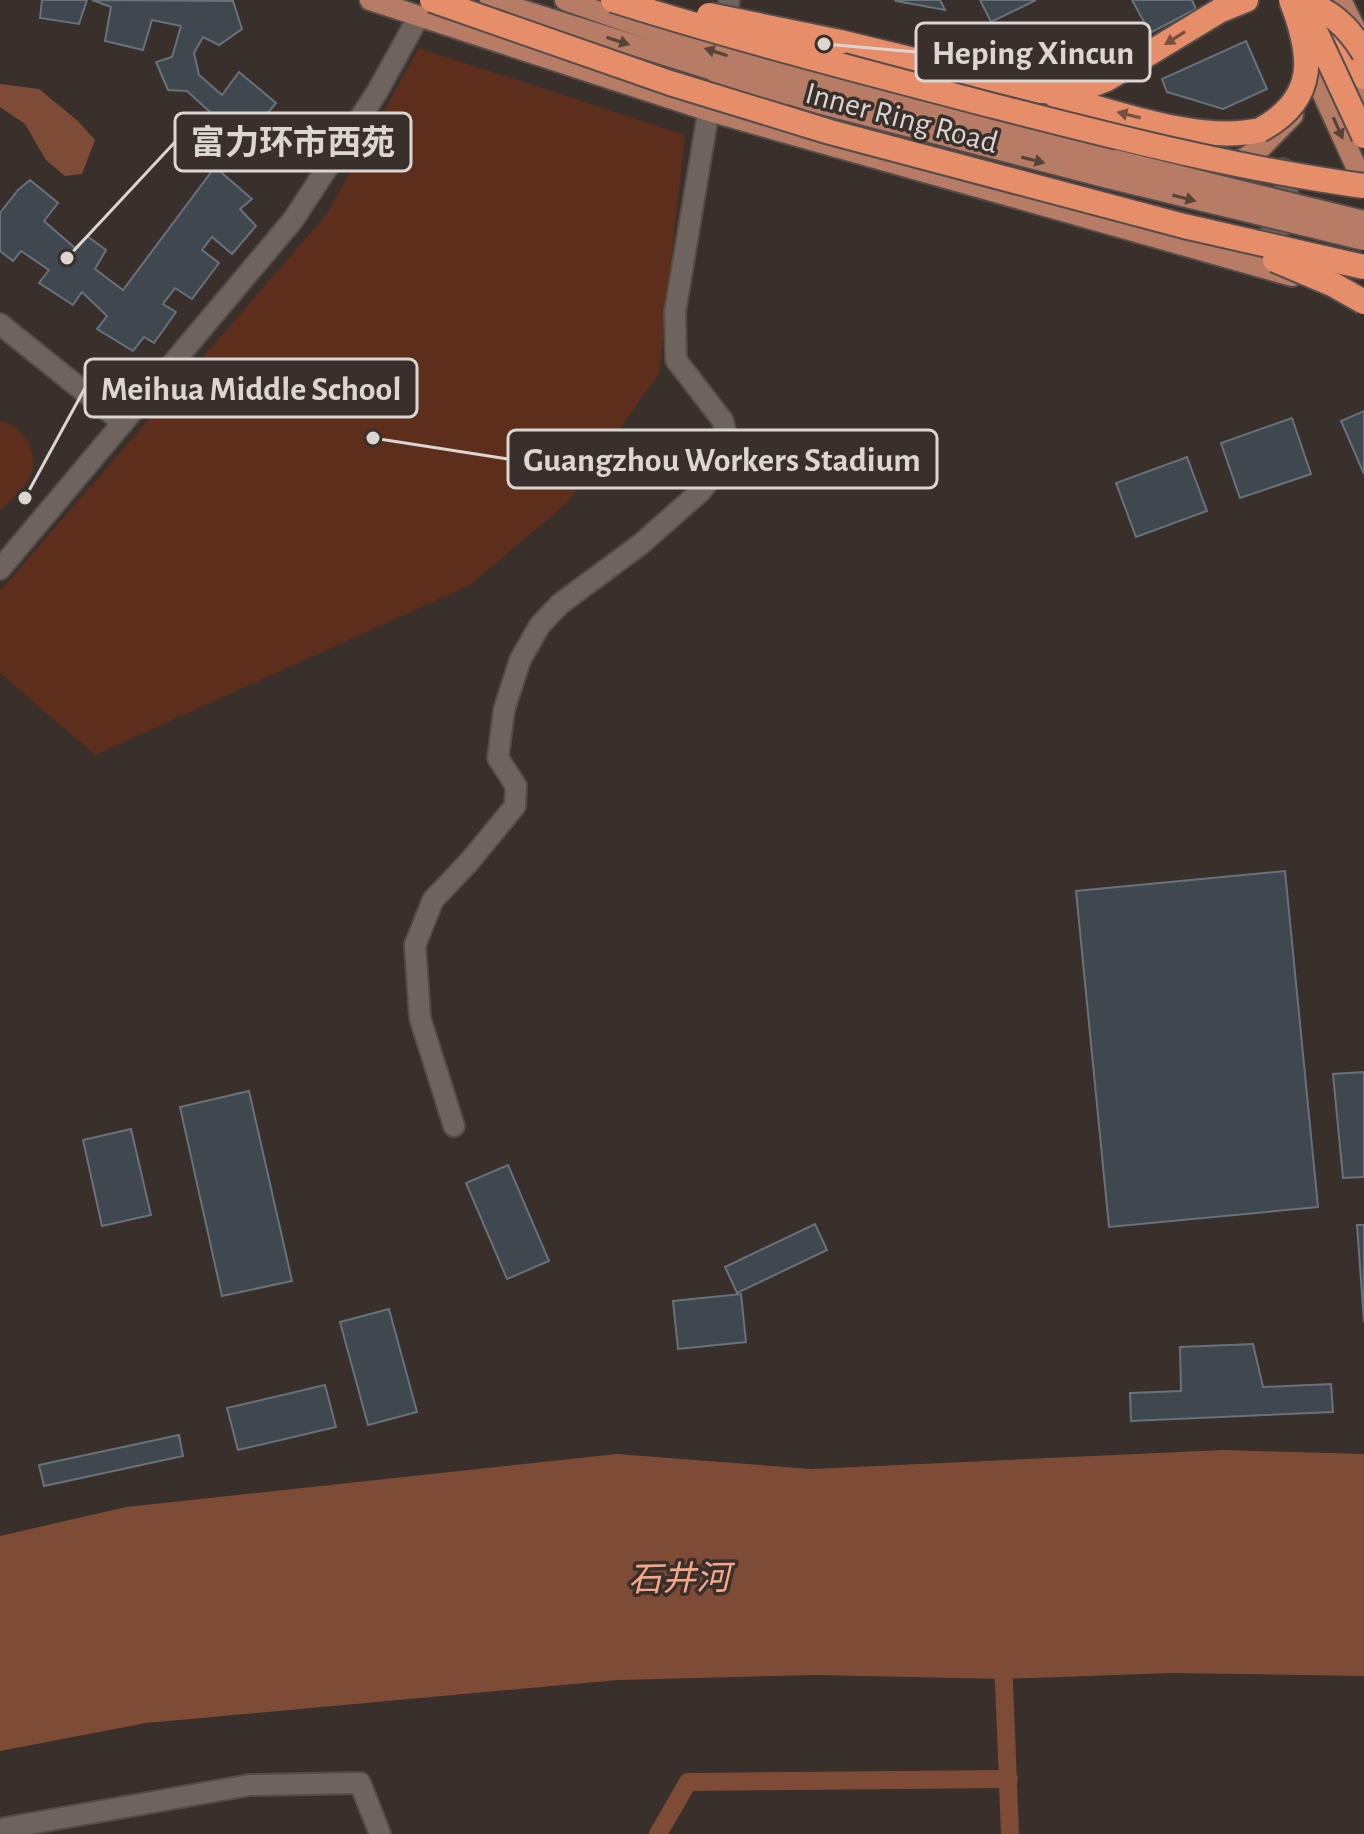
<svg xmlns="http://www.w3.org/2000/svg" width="1364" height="1834" font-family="'Alegreya Sans','Noto Sans SC',sans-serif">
	<rect width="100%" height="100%" fill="#392f2b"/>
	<g fill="#5d2e1b">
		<path d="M419,48l266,87 -26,239 -92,129 -97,82 -375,170 -95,-82v-82l326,-376z"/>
		<path d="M0,421c23,4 41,33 30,56 -6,12 -21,24 -30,34z"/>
	</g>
	<g fill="#7e4b37">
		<path d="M0,84l39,5 39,32 17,19 -13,34 -17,2 -19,-16 -21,-36 -25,-17z"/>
		<path d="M1223,1450l141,4v222l-192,-3 -167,6 -189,-4 -198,5 -472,43 -146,28v-215l126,-29 491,-53 195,15z"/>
	</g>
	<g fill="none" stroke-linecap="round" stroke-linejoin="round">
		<g stroke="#7e4b37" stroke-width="18">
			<path d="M1003,1657l7,177"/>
			<path d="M658,1834l30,-52 321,-3"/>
		</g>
	</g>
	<g fill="#3f474f" stroke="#69717a" stroke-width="2">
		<path d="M42,0h45l-8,24 -39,-6z"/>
		<path d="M92,0l141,1 9,28 -23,16 -16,-8 -9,16 5,22 23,20 17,-23 37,31 -39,48 -35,-25 8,-14 -23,-21 -19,-1 -12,-28 16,-5 9,-31 -29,-6 -9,30 -38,-9 6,-34z"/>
		<path d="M895,0h45l5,10 -49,-9z"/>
		<path d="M980,0h56l-45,22z"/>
		<path d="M1132,0h60l4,9 -46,24z"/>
		<path d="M1246,41l21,48 -44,20 -56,-17 -5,-13z"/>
		<path d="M215,167l37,32 -12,10 16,17 -24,28 -20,-17 -10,13 17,13 -27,36 -17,-11 -12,16 13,8 -22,31 -10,-6 -11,14 -36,-22 10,-13 -25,-24 -9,13 -34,-22 10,-13 -28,-19 -8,10 -13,-10v-38l18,-23 12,-10 28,23 -14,18 31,27 12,-12 19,14 -11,19 28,21z"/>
		<path d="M1364,411v63l-23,-53z"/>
		<path d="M1292,418l19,56 -71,24 -19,-55z"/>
		<path d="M1187,457l20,54 -71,26 -20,-54z"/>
		<path d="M1285,871l33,336 -209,20 -33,-336z"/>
		<path d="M1364,1072v105l-21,1 -10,-104z"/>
		<path d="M249,1091l43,190 -70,15 -42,-189z"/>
		<path d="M131,1129l20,86 -49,11 -19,-86z"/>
		<path d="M508,1165l41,96 -42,18 -41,-96z"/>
		<path d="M815,1224l12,26 -90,43 -12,-26z"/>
		<path d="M1357,1225h7v97z"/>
		<path d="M741,1294l5,48 -68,7 -5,-48z"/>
		<path d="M389,1309l28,103 -49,13 -28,-103z"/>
		<path d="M1253,1344l10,43 68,-3 2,28 -202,9 -1,-28 51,-2 -1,-44z"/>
		<path d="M325,1385l11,42 -98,23 -11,-42z"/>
		<path d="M179,1435l4,21 -139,30 -5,-21z"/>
	</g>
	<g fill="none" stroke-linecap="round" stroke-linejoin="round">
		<defs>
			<g id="minor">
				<path d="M726,25l3,-25"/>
				<path d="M1267,237c29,-14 21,-42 16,-68"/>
				<path d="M0,324l123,99"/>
				<path d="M0,569l293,-349 84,-128 42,-76"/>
				<path d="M454,1126l-34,-108 -5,-73 18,-45 36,-38 46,-56 1,-20 -18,-28 6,-48 16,-50 20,-35 20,-21 81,-60 60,-53 29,-37 -7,-33 -47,-61 -1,-48 36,-216"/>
				<path d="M0,1829l250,-44 110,-2 20,51"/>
			</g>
			<g id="major">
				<path d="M370,0l339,111 583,165"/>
				<path d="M490,0l328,103 290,75"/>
				<path d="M565,0l112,39 165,51 273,70"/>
				<path d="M1341,0l19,38"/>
				<path d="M1306,57l58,127"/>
				<path d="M1342,68l22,36"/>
				<path d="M715,72l63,35"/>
				<path d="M1241,160l21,-13 31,-32"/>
			</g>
			<g id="highway">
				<path d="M1341,33l23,44"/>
				<path d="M840,42l201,49c24,2 44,-2 66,-12l112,-68 27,-11"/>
				<path d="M1056,96c58,16 145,48 204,34"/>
			</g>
		</defs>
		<use href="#minor" stroke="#554c49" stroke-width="24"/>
		<use href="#major" stroke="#554c49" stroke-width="24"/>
		<use href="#highway" stroke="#554c49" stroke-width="28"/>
		<use href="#minor" stroke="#6f635e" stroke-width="20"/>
		<use href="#major" stroke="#b67c65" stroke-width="20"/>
		<use href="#highway" stroke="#e68d6a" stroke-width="24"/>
		<defs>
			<g id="major-bridge">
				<path d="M1115,160l249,61"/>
				<path d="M1108,178l256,62"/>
			</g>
			<g id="highway-bridge">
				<path d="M432,0l238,83 160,49 354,94 180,41"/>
				<path d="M613,0c127,40 256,73 385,107 121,31 242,62 366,79"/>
				<path d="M1297,0c31,8 51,26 67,53"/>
				<path d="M709,15l131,27"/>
				<path d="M1310,20l54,116"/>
				<path d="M1260,130c59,-32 52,-76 31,-130"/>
				<path d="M1275,260l59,25 30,17"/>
			</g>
		</defs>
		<use href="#major-bridge" stroke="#554c49" stroke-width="24" stroke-linecap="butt"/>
		<use href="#highway-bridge" stroke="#554c49" stroke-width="28" stroke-linecap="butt"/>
		<use href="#major-bridge" stroke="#b67c65" stroke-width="20"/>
		<use href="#highway-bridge" stroke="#e68d6a" stroke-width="24"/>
	</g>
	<defs><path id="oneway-solid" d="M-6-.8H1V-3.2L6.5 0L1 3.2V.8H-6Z" transform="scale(2)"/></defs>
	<g fill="#765041">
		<use href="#oneway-solid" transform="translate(1175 38) rotate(148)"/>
		<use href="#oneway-solid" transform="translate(1129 115) rotate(-166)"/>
	</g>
	<g fill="#58423a">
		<use href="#oneway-solid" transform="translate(618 41) rotate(18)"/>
		<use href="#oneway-solid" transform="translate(716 52) rotate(-162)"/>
		<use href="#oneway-solid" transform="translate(1338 128) rotate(66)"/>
		<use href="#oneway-solid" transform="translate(1033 160) rotate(14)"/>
		<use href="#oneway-solid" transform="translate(1184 198) rotate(14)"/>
	</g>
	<g text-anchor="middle" stroke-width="7" stroke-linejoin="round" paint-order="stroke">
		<g font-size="32" fill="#dcd6d3" stroke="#392f2b">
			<text transform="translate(902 117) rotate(15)" y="11">Inner Ring Road</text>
		</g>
		<g font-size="34" font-style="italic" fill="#f9a788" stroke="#392f2b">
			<text transform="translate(679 1578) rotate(-1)" y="12">石井河</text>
		</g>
	</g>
	<path fill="none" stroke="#dcd6d3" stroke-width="3" d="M824 44L916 52M67 258L175 142M25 498L85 388M373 438L508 459"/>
	<g fill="#dcd6d3" stroke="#392f2b" stroke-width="3">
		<circle cx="824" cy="44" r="8"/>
		<circle cx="67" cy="258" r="8"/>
		<circle cx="25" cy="498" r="8"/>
		<circle cx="373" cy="438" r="8"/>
	</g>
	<g fill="#392f2b" stroke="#dcd6d3" stroke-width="3">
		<rect x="916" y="23" width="234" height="58" rx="8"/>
		<rect x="175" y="113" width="236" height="58" rx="8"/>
		<rect x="85" y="359" width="332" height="58" rx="8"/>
		<rect x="508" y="430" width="429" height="58" rx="8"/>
	</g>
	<g font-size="34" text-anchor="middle" font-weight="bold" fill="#dcd6d3">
		<text x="1033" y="64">Heping Xincun</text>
		<text x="293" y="154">富力环市西苑</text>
		<text x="251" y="400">Meihua Middle School</text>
		<text x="722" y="471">Guangzhou Workers Stadium</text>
	</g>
</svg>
